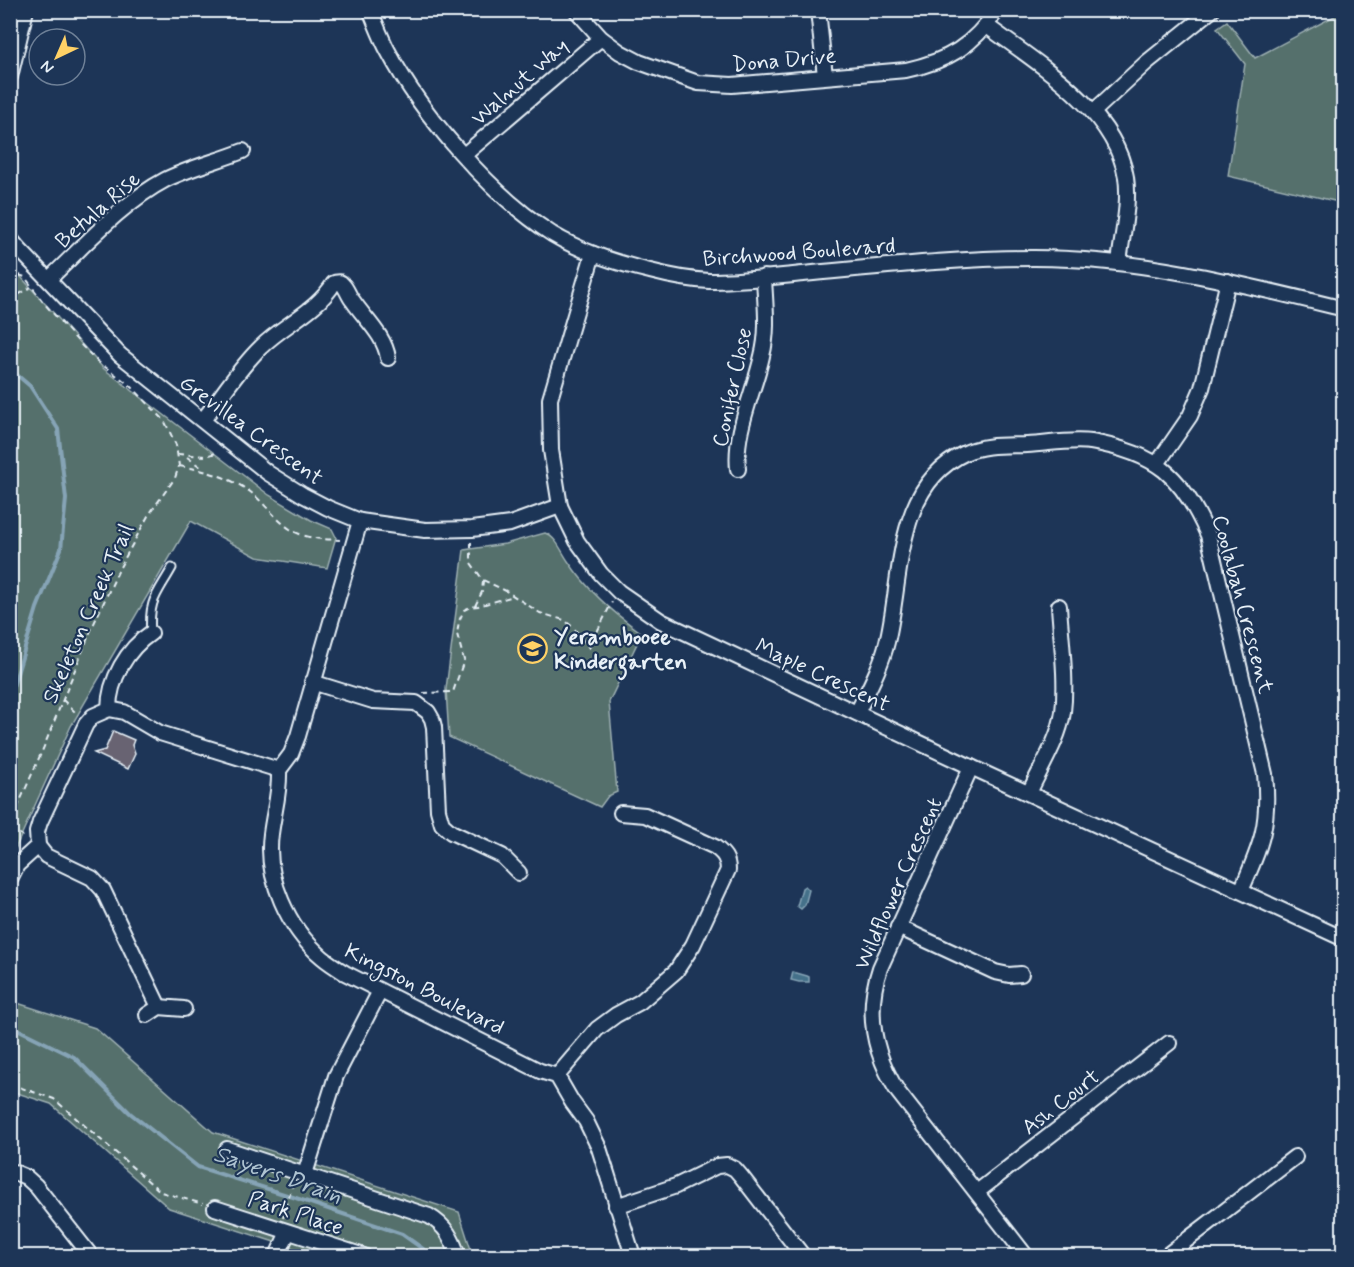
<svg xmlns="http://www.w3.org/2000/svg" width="1354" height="1267" font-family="Mynerve,sans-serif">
	<rect width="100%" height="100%" fill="#1d3557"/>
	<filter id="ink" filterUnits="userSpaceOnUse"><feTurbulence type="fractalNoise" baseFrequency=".0167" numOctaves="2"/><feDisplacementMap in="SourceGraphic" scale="12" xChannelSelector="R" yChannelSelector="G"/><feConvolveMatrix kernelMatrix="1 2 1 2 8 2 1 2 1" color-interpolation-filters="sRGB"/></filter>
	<g filter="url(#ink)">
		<g fill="#546f6c" stroke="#9eb0b2" stroke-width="1.5">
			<path d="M1344,11l-1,192 -115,-27 17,-112 -28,-36 10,-7 28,37z"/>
			<path d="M11,266l93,103 165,126 42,25 21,9 4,8 -9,31 -70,-11 -66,-36 -120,205 -60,132z"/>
			<path d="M545,533c12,5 16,18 23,28 19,29 45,52 74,72l-33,69 8,90 -9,4 -8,11 -151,-70 -3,-48 18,-139 41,-6z"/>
			<path d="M11,1001l84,27 118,104 246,80 14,44h-155l-149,-48 -118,-104 -40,-13z"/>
		</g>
		<g fill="#45718a" stroke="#86a4b6" stroke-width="1.5">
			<path d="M805,886l4,4 -4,15 -4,4 -4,-3 5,-18z"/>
			<path d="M793,972l14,4 2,1v5h-10l-8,-2z"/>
		</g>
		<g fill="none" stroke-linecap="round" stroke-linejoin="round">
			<g stroke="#86a4b6" stroke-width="4">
				<path d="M10,369l20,17 28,43 8,70 -5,50 -24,59 -27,89"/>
				<path d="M10,1029l5,-1 59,29 56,56 68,54 92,29 112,38 21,15 3,7"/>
			</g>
		</g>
		<path fill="#676472" stroke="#e8f1f8" stroke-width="1.5" d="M113,731l21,9 -2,5 3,9 -7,15 -34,-16 11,-3z"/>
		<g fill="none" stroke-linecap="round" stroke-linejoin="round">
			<defs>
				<path id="service" d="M151,633c-3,-33 6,-38 21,-65"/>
				<g id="minor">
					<path d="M370,10c6,14 11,28 18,41 33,63 103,144 164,183 30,18 64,29 98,37 19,5 40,9 59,10 31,0 63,-4 94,-7 77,-7 154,-16 231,-16 106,0 208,26 310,51"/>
					<path d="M576,10l25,28 19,14 19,10 59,21 34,2 174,-15c42,-9 67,-24 91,-60"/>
					<path d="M818,10l7,66"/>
					<path d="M987,26c50,37 128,84 139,151 4,27 -4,58 -7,86"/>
					<path d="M10,77l16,-67"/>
					<path d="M1093,112l53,-49 66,-53"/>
					<path d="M464,155l137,-117"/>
					<path d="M10,238l8,10 102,107 148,118 35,22 25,13 32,13 65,9 47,-1 38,-5 50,-18"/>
					<path d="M593,254l-43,145 1,51 9,56 17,35 24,33 18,18 42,29 310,146 373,172"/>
					<path d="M49,279c34,-32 74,-77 116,-99 24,-12 53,-19 78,-29"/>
					<path d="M203,420c19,-24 36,-52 58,-73 23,-23 56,-36 73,-64 5,-1 6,-2 9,2 4,4 6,12 10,16 12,18 32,35 35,57"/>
					<path d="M1157,464l33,-48 12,-28 26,-107"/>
					<path d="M738,469c-4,-38 16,-76 24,-113 7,-26 3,-52 2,-79"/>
					<path d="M360,521l-62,215 -7,18 -12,16c1,24 -5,40 -8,64 -6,44 17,94 51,123 7,6 15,11 23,16l195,98 17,5 15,26 14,19 13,27 34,108"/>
					<path d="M312,682l61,19 43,2 12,9 4,7 2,8 4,83 4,14 9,8 51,24 17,17"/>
					<path d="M109,709l15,3 36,21 119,37"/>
					<path d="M857,713c11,-23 24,-46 30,-71 16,-65 7,-156 78,-189 19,-9 42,-7 62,-8 21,-1 44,-6 64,-3 65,11 91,33 117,93l57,239c5,51 -4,71 -24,117"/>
					<path d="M971,767l-91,201c-15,44 -6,86 18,124l128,164"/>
					<path d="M1029,793c12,-26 30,-53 34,-81 4,-33 -2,-73 -4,-106"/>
					<path d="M38,846l8,10 46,22 11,12 56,117"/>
					<path d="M10,879l7,-14 21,-19 -1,-14 3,-10 46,-98 7,-8 16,-7c0,-29 18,-60 42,-76"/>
					<path d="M898,927l97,45 14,3 12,-1"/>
					<path d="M147,1015l12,-8 25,2"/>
					<path d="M557,1076l40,-47 19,-14 24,-13 36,-31 17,-26 35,-75c0,-11 -4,-16 -13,-23l-70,-32 -24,-2"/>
					<path d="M227,1149l202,67c17,10 23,22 29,40"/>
					<path d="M14,1172l12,5 10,9 55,70"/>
					<path d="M305,1174l31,-98 44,-85"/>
					<path d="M977,1192l192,-149"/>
					<path d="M616,1206l60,-20 41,-20 10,-1 8,4 6,7 62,80"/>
					<path d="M215,1208l149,48"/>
					<path d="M277,1256l11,-24"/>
					<path d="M1166,1256l129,-99"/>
				</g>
			</defs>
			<use href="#service" stroke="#e8f1f8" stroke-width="11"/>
			<use href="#minor" stroke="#e8f1f8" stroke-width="18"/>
			<g stroke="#e8f1f8" stroke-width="2" stroke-dasharray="6 4.5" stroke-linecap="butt">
				<path d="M10,269l6,5 9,3 18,25 40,45 14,14 34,25 33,34 12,25 3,21 -4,12 -27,38 -28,51 -29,63 -48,119 -33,75"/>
				<path d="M10,300l21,-13"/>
				<path d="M178,454l28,2 13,-4"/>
				<path d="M187,457l15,11"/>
				<path d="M179,466c25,4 48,10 70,25 15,11 26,28 41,38 15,10 33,10 50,11"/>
				<path d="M471,542v21l12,17 23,11 34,22 24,7 9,7 16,21 23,-46"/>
				<path d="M475,606l7,-14 1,-11"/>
				<path d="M423,693l30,-1 11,-32 -7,-26 2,-13 5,-11 6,-3 8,-1 36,-10"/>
				<path d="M63,700l15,15"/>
				<path d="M10,828l13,8"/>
				<path d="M10,1012c13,15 3,50 0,68"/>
				<path d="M10,1084l44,15 107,93 42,12"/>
				<path d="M283,1218l10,-35"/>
			</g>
			<use href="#service" stroke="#1d3557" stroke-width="7"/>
			<use href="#minor" stroke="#1d3557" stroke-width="14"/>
		</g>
	</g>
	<defs>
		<symbol id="school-ring" viewBox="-11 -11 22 22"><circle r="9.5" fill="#1d3557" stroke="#ffd166" stroke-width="1.5"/><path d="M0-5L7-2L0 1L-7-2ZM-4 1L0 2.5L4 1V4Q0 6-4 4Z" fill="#ffd166"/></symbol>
	</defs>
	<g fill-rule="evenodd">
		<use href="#school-ring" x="516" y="632" width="33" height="33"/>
	</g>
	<g text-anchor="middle" stroke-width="4.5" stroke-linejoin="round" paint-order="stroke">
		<g font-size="22" fill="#e8f1f8" stroke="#1d3557">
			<text transform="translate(784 59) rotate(-5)" y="8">Dona Drive</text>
			<text transform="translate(519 81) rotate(-41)" y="8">Walnut Way</text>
			<text transform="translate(97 209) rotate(-41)" y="8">Betula Rise</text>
			<text transform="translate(799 251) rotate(-4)" y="8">Birchwood Boulevard</text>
			<text transform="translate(731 387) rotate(-78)" y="8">Conifer Close</text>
			<text transform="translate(252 429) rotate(36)" y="8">Grevillea Crescent</text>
			<text transform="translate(1244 604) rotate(75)" y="8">Coolabah Crescent</text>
			<text transform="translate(87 613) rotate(-66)" y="8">Skeleton Creek Trail</text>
			<text transform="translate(823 674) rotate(25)" y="8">Maple Crescent</text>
			<text transform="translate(897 883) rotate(-66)" y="8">Wildflower Crescent</text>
			<text transform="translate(425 988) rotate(27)" y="8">Kingston Boulevard</text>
			<text transform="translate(1060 1101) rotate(-38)" y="8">Ash Court</text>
			<text transform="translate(296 1212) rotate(18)" y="8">Park Place</text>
		</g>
		<g font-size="22" font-weight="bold" fill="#e8f1f8" stroke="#1d3557" text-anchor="start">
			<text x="554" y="644">Yerambooee<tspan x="554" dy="25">Kindergarten</tspan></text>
		</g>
		<g font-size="24" font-style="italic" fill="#afc4d2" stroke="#1d3557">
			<text transform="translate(278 1174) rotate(19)" y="8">Sayers Drain</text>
		</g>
	</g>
	<rect width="1354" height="1267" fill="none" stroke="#1d3557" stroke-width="36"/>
	<rect x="18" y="18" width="1318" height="1231" fill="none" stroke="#e8f1f8" stroke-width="2" filter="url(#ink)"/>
	<g transform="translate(57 57) rotate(224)"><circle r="28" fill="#1d3557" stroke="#6e8097" stroke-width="1.5"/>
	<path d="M0-4.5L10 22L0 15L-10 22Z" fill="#ffd166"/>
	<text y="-9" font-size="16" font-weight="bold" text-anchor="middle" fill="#e8f1f8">N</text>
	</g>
</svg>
